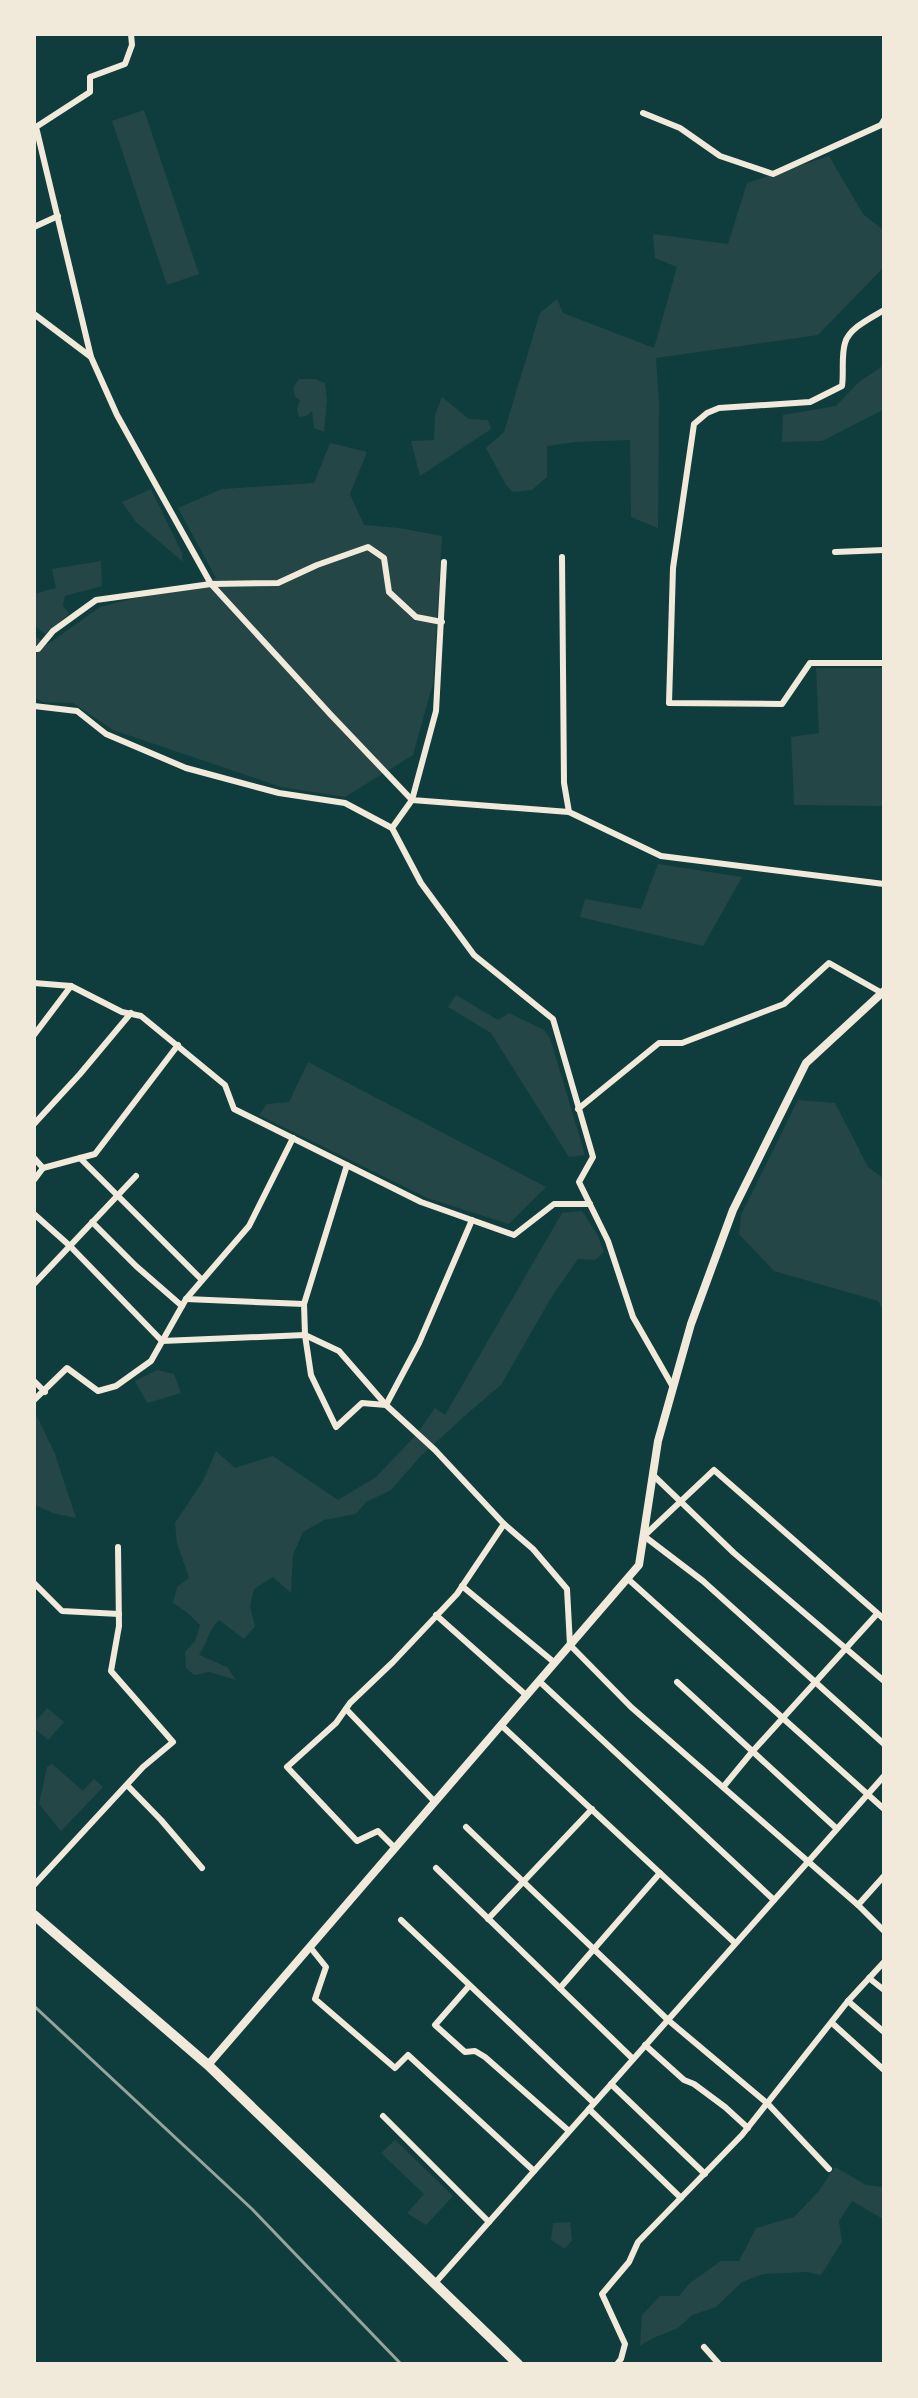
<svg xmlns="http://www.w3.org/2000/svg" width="918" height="2398" font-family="Karla,sans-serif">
	<rect width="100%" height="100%" fill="#0f3d3e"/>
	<g fill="#244646">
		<path d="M144,110l55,164 -32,11 -55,-164z"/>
		<path d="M829,156l34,58 20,16v38l-65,67 -162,23 3,45 -1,125 -27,-11 -1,-77 -55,2 -28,4v31l-15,13 -19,2 -7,-7 -20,-37 18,-16 36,-119 17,-14 6,14 91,35 23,-81 -22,-9 -2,-24 75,10 19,-61z"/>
		<path d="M883,366v44l-61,31 -40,1 1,-27 53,-9 23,-24z"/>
		<path d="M299,379h16l10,4 2,17 -3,32 -10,-4 -2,-17 -6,5 -7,1 -2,-8 3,-9 -5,-3 -2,-9z"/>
		<path d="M442,397l27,22 19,1 3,9 -71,47 -9,-35 23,-1 1,-25z"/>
		<path d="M330,443l37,9 -17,42 14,31 35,3 43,8 -9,147 -20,72 -68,42 -64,-10 -168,-57 -40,-27 -30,-1 -8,-4v-62l12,9 53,-38 116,-29 -38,-70 44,-19 92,-6z"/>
		<path d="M151,489l31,64 1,9 -47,-40 -14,-20z"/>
		<path d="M101,561l1,25 -37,10 -2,10 6,8 -24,20 -10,-8 -1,-32 22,-6 -4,-19z"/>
		<path d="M816,668h67v138l-89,-1 -3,-68 28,-4z"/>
		<path d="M658,864l84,13 -39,69 -123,-29 5,-18 56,10z"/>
		<path d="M456,995l42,25 11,-7 35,17 6,8 35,117 -16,2 -78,-124 -43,-26z"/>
		<path d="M308,1062l238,125 -37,37 -82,-26 -168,-83 8,-11 22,-2z"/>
		<path d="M798,1100l37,3 33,64 15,11v131l-5,-8 -104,-30 -35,-37 2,-19z"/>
		<path d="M582,1211l15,23 7,18 -9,8 -17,-1 -27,39 -50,87 -32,27 -49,45 -29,33 -25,12 -10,12 -32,6 -21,12 -10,23 -2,38 -18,-16 -19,12 -4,17 5,20 -11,13 -25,-19c-12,12 -10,21 -20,35l28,12 9,13 -27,-8 -15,3 -8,-7 -1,-16 10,-11 5,-16 -12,-12 -15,-10 4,-16 12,-9 -12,-35 -2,-20 28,-42 13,-30 19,17 38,-12 65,44 38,-23 41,-43 18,-26 10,7 117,-202z"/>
		<path d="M157,1370l17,4 7,19 -34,10 -12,-22z"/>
		<path d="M35,1412l20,42 21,64 -23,-5 -18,-8z"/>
		<path d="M47,1708l17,14 -16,18 -14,-12 1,-6z"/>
		<path d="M52,1764l31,27 11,-12 9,8 -42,44 -22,-27 8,-37z"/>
		<path d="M395,2140l58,56 -27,29 -19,-12 17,-19 -43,-41z"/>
		<path d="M835,2167l31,18 17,2v32l-31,-18 -13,20 3,21 -21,33 -14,-3 -44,2 -21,8 -26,25 -24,8 -14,13 -25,10 -13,8 2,-31 18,-19h19l11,-13 31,-22h18l17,-33 38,-11 24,-25z"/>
		<path d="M570,2222l2,18 -7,9 -14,-9 2,-17z"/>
	</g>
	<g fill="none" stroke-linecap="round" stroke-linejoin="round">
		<g stroke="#f1e9da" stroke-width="6">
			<path d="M643,113l37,15 40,28 53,18 108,-49 3,-5"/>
			<path d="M34,227l24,-11"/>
			<path d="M884,310c-13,8 -35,18 -39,33 -4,13 -1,30 -3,43l-32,16 -91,6 -12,5 -13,11 -21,144 -4,135 113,1 28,-41h74"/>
			<path d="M34,314l57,43 26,58 94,169 120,131 81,85 -20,28 29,55 53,72 79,64 40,138 -14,25 29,59 25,76 40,70"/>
			<path d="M91,357l-55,-230 54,-35v-15l35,-13 7,-19 -1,-11"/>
			<path d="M835,552l49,-2"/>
			<path d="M562,557l2,226 5,29 92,44 223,28"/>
			<path d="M444,562l-8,149 -24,89 157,12"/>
			<path d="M34,649h4l15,-18 43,-31 115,-16 67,-1 39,-18 51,-18 16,11 5,34 27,25 26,5"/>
			<path d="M34,706l43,5 29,23 80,34 93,25 66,10 47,25"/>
			<path d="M34,983l37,3 51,26 19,4 84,69 9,24 187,93 93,33 40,-31h36"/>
			<path d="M34,1035l37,-49"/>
			<path d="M578,1109l81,-66h23l102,-39 45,-41 53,30"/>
			<path d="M34,1124l46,-50 51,-61"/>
			<path d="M34,1158l9,10 -9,12"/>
			<path d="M80,1158l122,122"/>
			<path d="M43,1168l52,-14 83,-109"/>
			<path d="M34,1214l36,32 92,95 143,-6 6,40 25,52 26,-24 24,2 33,-62 53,-123"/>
			<path d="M92,1222l44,44 46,40"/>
			<path d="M34,1284l102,-108"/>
			<path d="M186,1299l118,5 1,31 34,16 47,54 49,45 69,74 29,25 34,40 3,56 61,62 227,198 26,-29"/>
			<path d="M304,1304l43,-139"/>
			<path d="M34,1381l11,11"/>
			<path d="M34,1400l33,-32 31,23 18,-5 35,-25 35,-62 63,-73 44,-88"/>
			<path d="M653,1475l81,78 150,128"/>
			<path d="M628,1579l256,230"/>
			<path d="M34,1583l28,28 57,3"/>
			<path d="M462,1586l93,77"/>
			<path d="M436,1615l91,81"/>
			<path d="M884,1619l-170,-149 -70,66 59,45 181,163"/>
			<path d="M539,1681l235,219"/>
			<path d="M677,1682l159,146"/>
			<path d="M346,1709l89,93"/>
			<path d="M501,1725l234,218"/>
			<path d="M127,1785l34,35 41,48"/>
			<path d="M724,1786l28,-34 125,-138"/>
			<path d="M466,1827l202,193 100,84 61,65"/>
			<path d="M395,1848l-17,-17 -21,10 -70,-74 49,-44 14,-20 43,-41 64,-68 47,-70"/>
			<path d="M436,1868l197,191"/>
			<path d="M34,1885l109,-118 30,-25 -62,-71 8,-45 -1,-79"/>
			<path d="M858,1905l26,26"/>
			<path d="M488,1919l104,-110"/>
			<path d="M401,1920l193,183"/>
			<path d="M310,1947l16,20 -11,32 80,69 13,-13 126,116"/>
			<path d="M869,1978l15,12"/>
			<path d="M469,1986l-34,39 30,27 10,-1 10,6 84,74"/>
			<path d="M560,1988l100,-115"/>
			<path d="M848,2001l36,31"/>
			<path d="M832,2023l52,47"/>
			<path d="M645,2045l39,35 10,4 31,23 23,21"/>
			<path d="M611,2084l94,90"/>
			<path d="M589,2109l92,89"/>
			<path d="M383,2116l106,106"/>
			<path d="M435,2283l449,-507"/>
			<path d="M704,2347l15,17"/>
			<path d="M617,2364l4,-5 4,-15 -23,-50 27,-32 9,-20 104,-107 106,-134 36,-39"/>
		</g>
		<path stroke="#f1e9da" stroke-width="8" d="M208,2065l431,-500 19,-124 33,-117 42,-114 73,-147 78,-72"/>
		<path stroke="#f1e9da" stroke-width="10" d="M34,1915l174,150 310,299"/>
		<path stroke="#97a49c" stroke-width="3" d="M34,2006l218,203 149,155"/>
	</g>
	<rect width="918" height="2398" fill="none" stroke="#f1e9da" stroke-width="72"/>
</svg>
